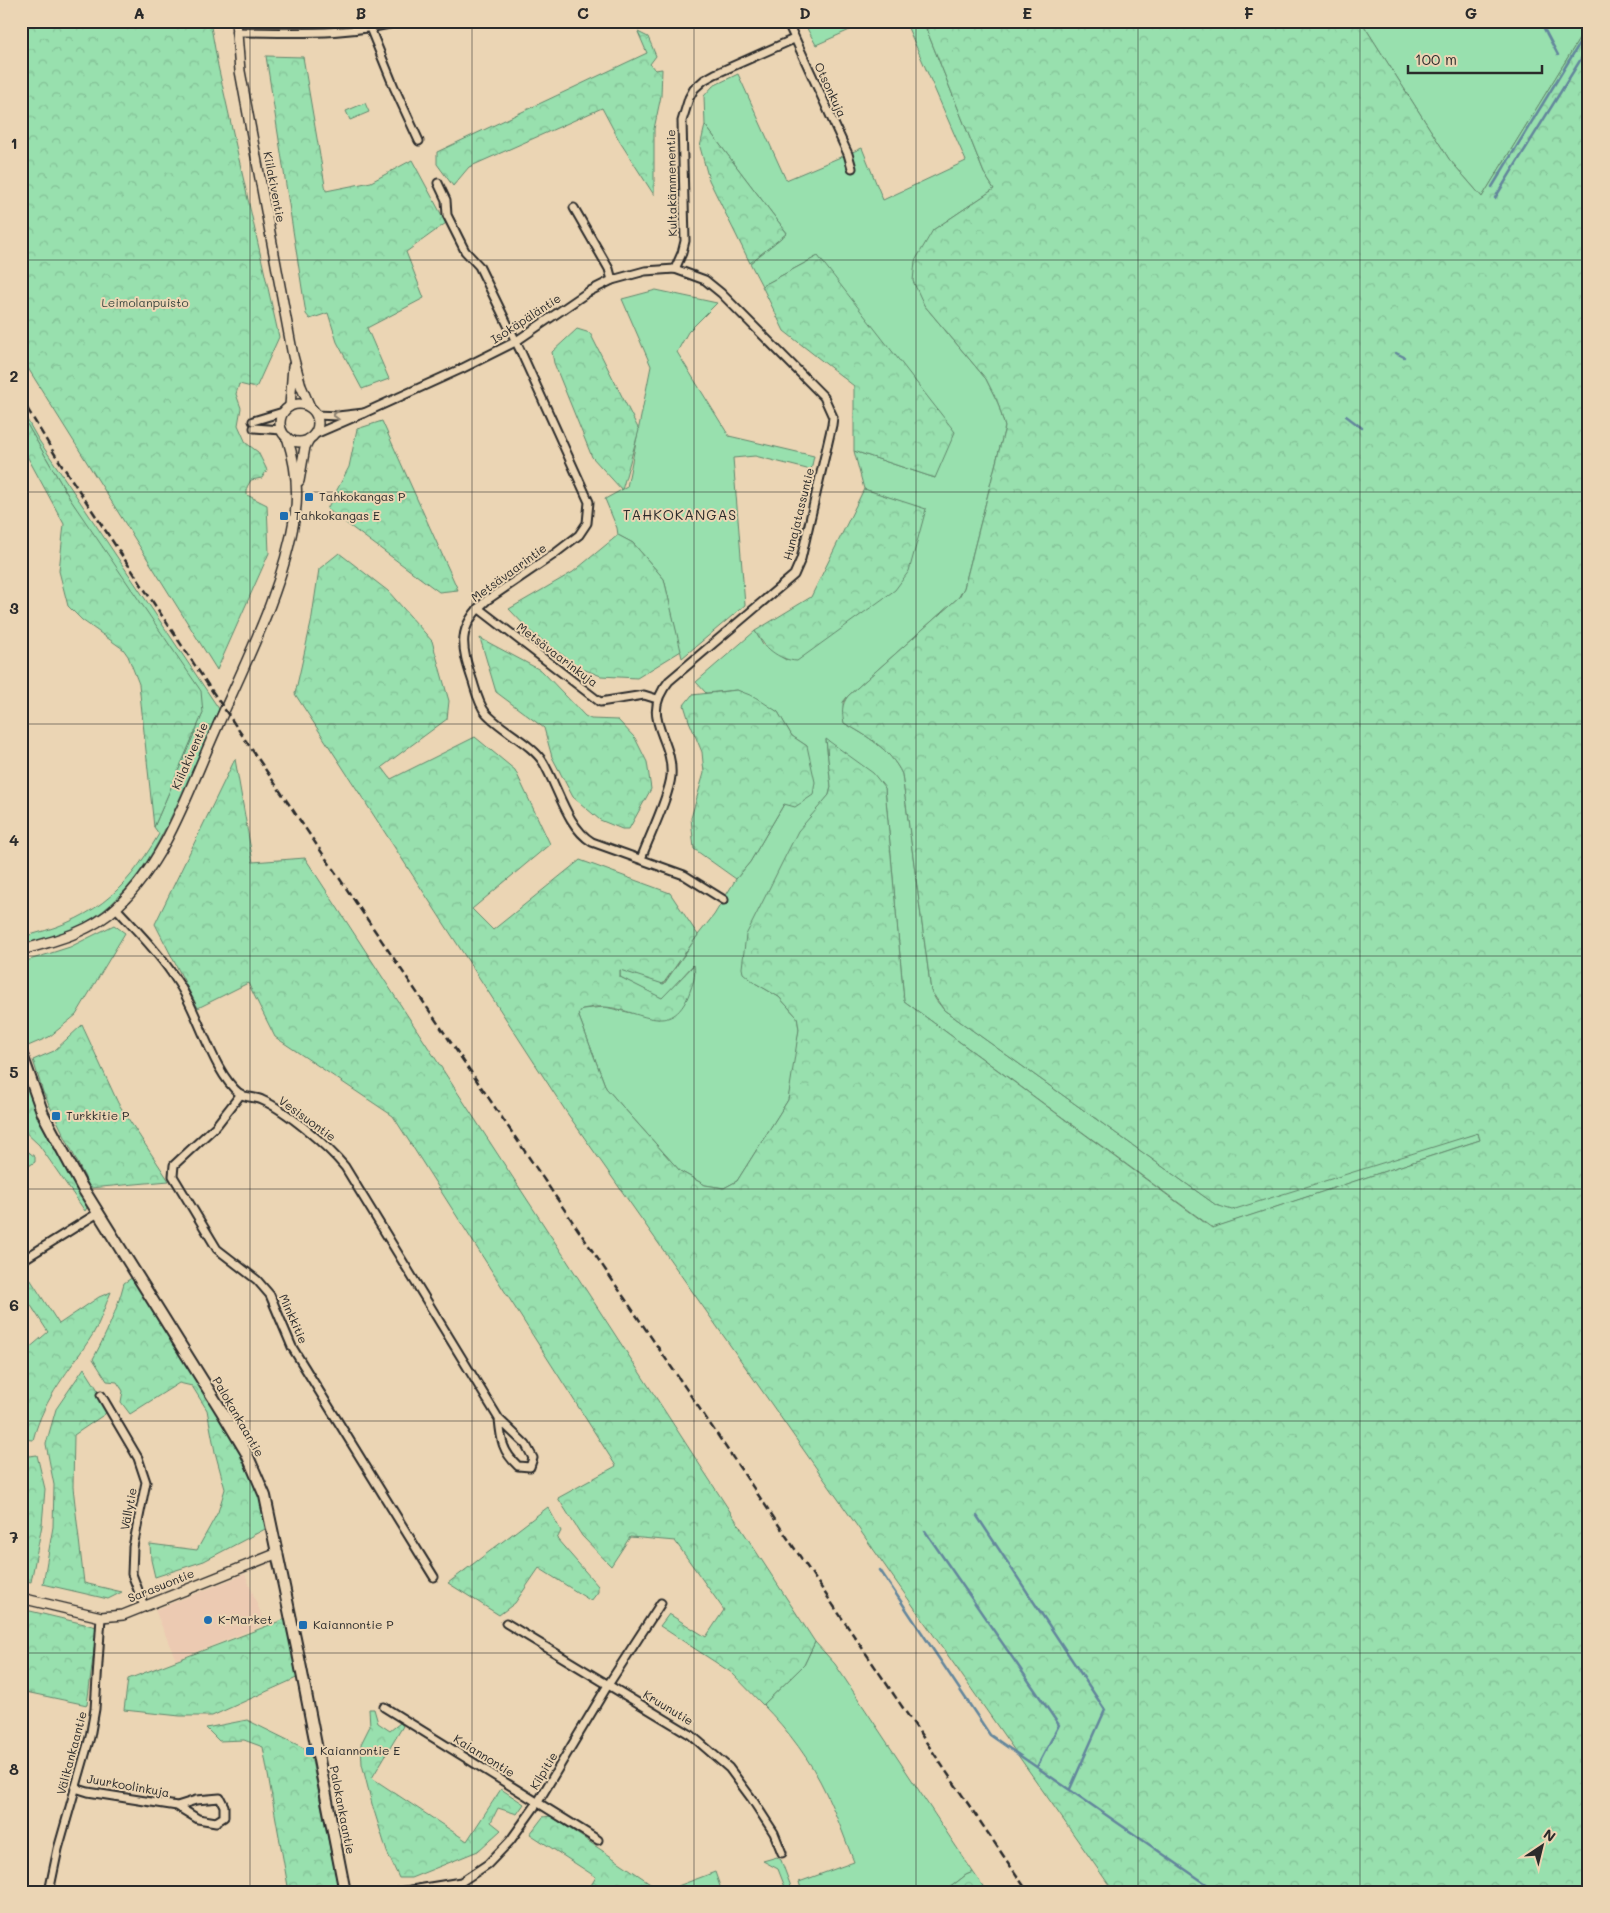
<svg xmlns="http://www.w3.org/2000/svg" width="1610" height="1913" font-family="Mali,sans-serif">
	<defs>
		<pattern id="forest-crowns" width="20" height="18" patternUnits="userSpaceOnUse" patternTransform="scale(1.25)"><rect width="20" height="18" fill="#98e0ae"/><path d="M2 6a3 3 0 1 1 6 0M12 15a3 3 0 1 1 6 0" fill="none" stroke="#83c096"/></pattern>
	</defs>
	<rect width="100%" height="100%" fill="#ebd5b4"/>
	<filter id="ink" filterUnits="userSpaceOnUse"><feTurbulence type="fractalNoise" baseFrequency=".02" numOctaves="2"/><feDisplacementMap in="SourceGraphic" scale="10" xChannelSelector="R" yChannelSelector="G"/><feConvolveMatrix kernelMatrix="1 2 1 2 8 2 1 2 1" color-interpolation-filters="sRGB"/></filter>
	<g filter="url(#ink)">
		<path fill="#eccab2" d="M245,1574l20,50 -89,36 -21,-50z"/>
		<g fill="#98e0ae" stroke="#62866c">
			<path d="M803,21h67l-54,24z"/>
			<path d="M905,21h18l61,152 10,16 -61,41 -9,75 62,74 12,24 7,24 -41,161 -5,9 -111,99 -5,6 1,21c23,13 46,26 58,51l29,217 5,9 8,10 272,195 262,-72 2,7 -267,88 -309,-227 -19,-213 -59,-48 5,47 -2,8 -10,13 -64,175 24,14 18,20 2,12 -5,40 -6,31 -51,81 -13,7 -19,-3 -25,-14 -74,-83 -28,-74 4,-5 23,-2 54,12 34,-54 -31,34 -42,-22v-8l44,15 34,-49 16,-20 22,-36 14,-17 34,-58 23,-58 -15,-10 -14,-24 -41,-22 -31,3 -10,-11 59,-51 8,14 23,15 140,-150 -62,-21 -10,-38 81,27 -117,-222 -56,30 -12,-23 37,-30 -82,-108 -1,-29 9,-10 25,-12 48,106 76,-32 21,52 83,-39z"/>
			<path d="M1361,21h228v2l-107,174 -33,-38z"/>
			<path d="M365,103l4,9 -19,8 -4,-9z"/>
			<path d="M656,290l61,13 -29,29 -11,20 52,84 85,20 -3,14 -56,-14 -22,2 12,147 -63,53 -18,-79 -31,-36 -15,-8 -1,-7 -12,-29 22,-12 24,-121 -29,-67z"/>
			<path d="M21,409l17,30 181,270c-13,31 -27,61 -40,91 -27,58 -54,110 -118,134 -12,4 -25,7 -37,10h-3v-7c70,-16 102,-42 138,-103l-5,-7 49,-114 -133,-214 -49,-85z"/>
			<path d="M114,925l11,8 -49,82 -27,22 -21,9 -7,-20v-61l2,-3 47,-15z"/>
			<path d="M815,1642l20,22 138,208 -7,3 -22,17h-142l-3,-10 55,-20c-9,-23 -17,-46 -28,-69 -15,-32 -38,-63 -63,-88l41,-40z"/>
			<path d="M777,1857l4,3 12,32h-20l12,-5 -7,-18 -15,-8z"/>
			<path d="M715,1872l7,20h-60z"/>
		</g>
		<g fill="url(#forest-crowns)" stroke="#62866c">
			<path d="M23,21h187l8,45 61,271 -23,51 -17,-4 -3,10 5,14 -3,17 8,18 12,9 9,18 -5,8 -11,2 -4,7v8l20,10 2,48 -52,117 -196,-313v-330z"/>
			<path d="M923,21h438l88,138 33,38 107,-174v1869h-475l-547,-779 -272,-419 16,-71 8,-54 20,-16 49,38 44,50 17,60 -2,18 -65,48 9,12 84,-42 40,33 35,74 -78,65 21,21 87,-70 90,33 28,42 -35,49 -43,-14v7l42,21 32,-33c2,12 -1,18 -5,29 -18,46 -51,15 -84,13 -7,-1 -16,1 -23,2l-4,5 28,74 74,83 25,14 19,3 13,-7 51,-81 11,-71 -2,-12 -18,-20 -24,-14 -12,-10 -1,-5 4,-33 52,-104 31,-36 2,-8 -5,-48 47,34 12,15 19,213 308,227 268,-88 -2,-7 -246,77 -16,-5 -272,-195 -13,-19 -29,-217c-12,-25 -35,-38 -58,-51 -2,-10 -3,-18 4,-27l111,-99 5,-9 41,-161 -7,-24 -12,-24 -62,-74 -11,-24 2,-20 18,-31 61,-41 -10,-16z"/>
			<path d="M638,32l10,5 8,19 -6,8 5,6 7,-1 -1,27 -7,33v66l-34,-53 -18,-34 -133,59 -16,19 -16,-22v-12l210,-99z"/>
			<path d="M266,56l37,1 23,134 45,-9 41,-22 34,63 -40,29 18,46 -57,30 22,51 -27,10 -25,-47 -9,-29 -18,6 -4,-5z"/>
			<path d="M705,125l82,108 -37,30 -41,-83 -9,-33z"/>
			<path d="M818,256l137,176 -20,46 -81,-27v-65l-70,-55 -22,-45z"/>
			<path d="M577,329l13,4 49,97 -17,60 -30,-33 -38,-94 -2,-11z"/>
			<path d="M21,414l49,85 131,192 2,22 -49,114 -15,-143 -11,-28 -5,-7 -41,-29 -14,-14 -9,-35 5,-47 -43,-79z"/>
			<path d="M382,421l76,169 -19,2 -112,-83 22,-42 8,-38z"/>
			<path d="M864,489l62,20 -17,62 -14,19 -98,71c-19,-1 -33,-14 -42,-30l56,-34z"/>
			<path d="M618,535l15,8 31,36 17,72 -44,27 -36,-2 -21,-8 -49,-36 -22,-23 64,-37z"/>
			<path d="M480,638l62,33 43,45 6,3 27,1 17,18 12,24 4,27 -22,40h-7l-22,-9 -27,-23 -21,-40 -8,-29 -48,-36z"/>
			<path d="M737,690l18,7 23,15 14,24 15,10 8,36 -2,13 -18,12 -11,-3 -34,58 -14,17 -42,-30 -3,-31 13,-45 -2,-21 -13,-31 -5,-16 8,-10z"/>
			<path d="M235,759l18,103 52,-4 510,784 -11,23 -41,40 -31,-32 -72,-47 9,-12 37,23 18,-27 -49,-69 -45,-4 -19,29 -29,-30 -24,-38 58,-32 -223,-350 -118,-79 -27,-54 -50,25 -43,-84z"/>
			<path d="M82,1025l36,78 51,78 -79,7 -47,-96 -10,-32 21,-9z"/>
			<path d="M26,1074l62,132 -3,5 -46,-66 -18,-17v-52z"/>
			<path d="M21,1146l14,11v5l-14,9z"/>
			<path d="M25,1271l34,53 40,-27 12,-5c-6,13 -10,29 -18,42 -24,38 -48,61 -60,106l-12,-1v-84l27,-23 -27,-42v-16z"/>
			<path d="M133,1277l111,177 19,43 6,30 -65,34 -49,16 -4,-17 -1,-16 47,6 21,-38 7,-23 -10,-37 -8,-42 -15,-24 -13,-3 -49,31 -9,-12 2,-11 -6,-9 -10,-1 -14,-22c13,-24 24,-49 31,-76z"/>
			<path d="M84,1368l24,38 -3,8 -31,21 -1,52 11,96 38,9 -14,7 -65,-15 10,-57 1,-42 -8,-41 10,-35z"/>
			<path d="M37,1455l8,34 -3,36 -11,57 -10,-2v-123z"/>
			<path d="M548,1507l13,24 -4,8 41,47v6l-7,9 -52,-33 -24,35 -16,12 -51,-32z"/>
			<path d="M26,1610l71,17 -10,78 -66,-14v-58z"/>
			<path d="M288,1618l13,58 -89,40h-32l-56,-6 4,-31z"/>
			<path d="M369,1709h5l4,14 12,8 10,-8 3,3 -31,52 95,63 34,-52 23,15 -7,10 -19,-6 -7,14 10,8 -23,21 -67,27h-12l-12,-26 -15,-48 -10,-40 -1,-20 9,-18z"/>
			<path d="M247,1720l63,31 29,141h-50l-26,-145 -19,-7 -25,1 -13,-13z"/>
			<path d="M551,1816l111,75 2,1h-77l9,-15 -66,-43 13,-17z"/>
			<path d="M973,1872l14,20h-43l22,-17z"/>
		</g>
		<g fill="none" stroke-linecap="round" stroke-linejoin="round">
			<g stroke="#63869c" stroke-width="2.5">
				<path d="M1540,21l18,34"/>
				<path d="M1492,187l97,-159"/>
				<path d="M1495,198l94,-152"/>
				<path d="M1396,353l8,4"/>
				<path d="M1346,416l16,12"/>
				<path d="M977,1516l128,194 -35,79"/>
				<path d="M925,1531l134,194 -22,42"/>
				<path d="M880,1570l110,165 228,157"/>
			</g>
			<defs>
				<g id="minor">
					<path d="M787,21l61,133 4,14"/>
					<path d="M370,28l24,59 25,54"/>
					<path d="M236,32c56,0 112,4 166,-11"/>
					<path d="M438,183l8,17 1,15 18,36 14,15 42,86 68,150 -2,21 -8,12 -26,20 -66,45c-31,27 -26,47 -14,82 3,10 6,23 13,31 15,17 46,31 57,49 15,25 24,65 49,80l92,33 40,25"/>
					<path d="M574,208l35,61 3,11"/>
					<path d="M675,269l7,-16 3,-12 -3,-120 7,-23 5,-9 10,-9 11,-6 79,-35"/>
					<path d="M364,413l97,-44 54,-27 73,-50 24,-12 33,-9 30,-2 30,11 16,13 103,104 9,20 -1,8 -31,134 -7,16 -125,106c-31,38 5,56 2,95 -2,21 -22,61 -30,83"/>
					<path d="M253,421l30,-9"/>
					<path d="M254,428l28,2"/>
					<path d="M313,435l51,-22 -26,3 -22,-1"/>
					<path d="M478,608l122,94 44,-7 13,4"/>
					<path d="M116,908c22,24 46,48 63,76 20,30 34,89 61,110 6,4 16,3 22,6 25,11 66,46 83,67l154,252c2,21 3,32 19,47l12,1 3,-9 -7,-13 -27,-26"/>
					<path d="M241,1094l-25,32 -42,39 -1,11 44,73 40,31 13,15 22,52 142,230"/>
					<path d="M21,1261l77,-48"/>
					<path d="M101,1395l37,63 8,24 -13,65 -1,27 12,32"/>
					<path d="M506,1623l185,112 38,33 23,31 22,34 8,20"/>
					<path d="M384,1707l214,133"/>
					<path d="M75,1788l13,4 89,14 21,13 18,3 8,-5v-11l-4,-8 -24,2 -19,6"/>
					<path d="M49,1892l9,-43 32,-112 5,-28 6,-92"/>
					<path d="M399,1892l62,-10 27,-18 22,-23 28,-39 70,-117 53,-82"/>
				</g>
				<g id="tertiary">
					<path d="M236,21l4,50 53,285 8,30 9,21"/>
					<circle cx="299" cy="423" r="19"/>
					<path d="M290,406l3,-40"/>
					<path d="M299,481l6,-34 4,-8"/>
					<path d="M21,950c34,-9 70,-18 96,-43 50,-47 72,-118 100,-180 30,-68 66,-137 78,-212 4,-26 0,-53 -8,-78"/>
					<path d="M21,1598l80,19 22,-2 155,-62"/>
				</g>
				<path id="secondary" d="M21,1052l22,62 39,73 139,223 25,42 19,44 32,152 48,244"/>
			</defs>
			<use href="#minor" stroke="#2b2b2b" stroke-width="11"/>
			<use href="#tertiary" stroke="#2b2b2b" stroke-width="12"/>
			<use href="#secondary" stroke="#2b2b2b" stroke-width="14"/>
			<use href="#minor" stroke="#ebd5b4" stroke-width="7"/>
			<use href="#tertiary" stroke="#ebd5b4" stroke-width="9"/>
			<use href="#secondary" stroke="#ebd5b4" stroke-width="10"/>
			<path stroke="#2b2b2b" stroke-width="2.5" stroke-dasharray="8 4" stroke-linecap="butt" d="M21,398l33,55 152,229 822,1210"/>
		</g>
		<defs><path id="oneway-chevron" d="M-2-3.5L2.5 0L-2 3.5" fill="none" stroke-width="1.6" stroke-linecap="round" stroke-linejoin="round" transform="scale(1.25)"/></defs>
		<use stroke="#8b8070" href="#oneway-chevron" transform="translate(336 415) rotate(178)"/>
	</g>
	<path fill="none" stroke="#2b2b2b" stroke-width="1" stroke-opacity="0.55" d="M250,21v1871M472,21v1871M694,21v1871M916,21v1871M1138,21v1871M1360,21v1871M21,260h1568M21,492h1568M21,724h1568M21,956h1568M21,1189h1568M21,1421h1568M21,1653h1568"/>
	<g fill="#1f6fb2" stroke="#ebd5b4" stroke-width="2">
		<rect x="304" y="492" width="10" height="10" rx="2.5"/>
		<rect x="279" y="511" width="10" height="10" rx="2.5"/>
		<rect x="51" y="1111" width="10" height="10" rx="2.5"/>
		<circle cx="208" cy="1620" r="5"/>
		<rect x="298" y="1620" width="10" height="10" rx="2.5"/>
		<rect x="305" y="1746" width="10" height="10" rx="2.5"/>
	</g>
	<g text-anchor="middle" stroke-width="4" stroke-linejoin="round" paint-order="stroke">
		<g font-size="12" fill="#2b2b2b" stroke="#ebd5b4">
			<text transform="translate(830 90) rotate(65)" y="4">Otsonkuja</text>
			<text transform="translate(672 183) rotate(-91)" y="4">Kultakämmenentie</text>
			<text transform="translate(274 187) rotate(79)" y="4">Kiilakiventie</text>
			<text transform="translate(526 319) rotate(-33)" y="4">Isokäpäläntie</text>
			<text transform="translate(799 514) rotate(-76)" y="4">Hunajatassuntie</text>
			<text transform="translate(509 573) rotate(-36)" y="4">Metsävaarintie</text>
			<text transform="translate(557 655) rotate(37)" y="4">Metsävaarinkuja</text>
			<text transform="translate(190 756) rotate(-66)" y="4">Kiilakiventie</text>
			<text transform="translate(307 1119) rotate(36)" y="4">Vesisuontie</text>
			<text transform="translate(293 1319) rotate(66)" y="4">Minkkitie</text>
			<text transform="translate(238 1417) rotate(60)" y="4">Palokankaantie</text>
			<text transform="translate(129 1509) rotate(-79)" y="4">Vällytie</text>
			<text transform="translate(161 1586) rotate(-22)" y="4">Sarasuontie</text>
			<text transform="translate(668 1708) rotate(31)" y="4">Kruunutie</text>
			<text transform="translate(72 1753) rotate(-75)" y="4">Välikankaantie</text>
			<text transform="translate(484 1756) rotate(32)" y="4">Kaiannontie</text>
			<text transform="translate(544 1771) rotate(-59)" y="4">Kilpitie</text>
			<text transform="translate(128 1786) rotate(10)" y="4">Juurkoolinkuja</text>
			<text transform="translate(342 1810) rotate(79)" y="4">Palokankaantie</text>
		</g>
		<g font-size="12" fill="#3b463f" stroke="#ebd5b4">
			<text x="145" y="307">Leimolanpuisto</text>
		</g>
		<g font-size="12" fill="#2b2b2b" stroke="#ebd5b4" text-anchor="start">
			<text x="319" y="501">Tahkokangas P</text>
			<text x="294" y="520">Tahkokangas E</text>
			<text x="66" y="1120">Turkkitie P</text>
			<text x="218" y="1624">K-Market</text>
			<text x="313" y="1629">Kaiannontie P</text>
			<text x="320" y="1755">Kaiannontie E</text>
		</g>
		<g font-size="14" letter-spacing="1" fill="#2b2b2b" stroke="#ebd5b4">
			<text x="680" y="520">TAHKOKANGAS</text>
		</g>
	</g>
	<rect width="1610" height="1913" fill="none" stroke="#ebd5b4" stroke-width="55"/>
	<g transform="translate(1542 1846) rotate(35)" stroke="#ebd5b4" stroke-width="4" paint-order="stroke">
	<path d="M0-4L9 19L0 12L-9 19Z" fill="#2b2b2b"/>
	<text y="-8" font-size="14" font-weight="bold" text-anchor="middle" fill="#2b2b2b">N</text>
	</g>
	<path d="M1408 65v8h134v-8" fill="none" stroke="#2b2b2b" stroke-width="2.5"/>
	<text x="1415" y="65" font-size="15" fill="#2b2b2b" stroke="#ebd5b4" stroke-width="4" paint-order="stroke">100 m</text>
	<rect x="28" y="28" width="1554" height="1858" fill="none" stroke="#2b2b2b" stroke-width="2"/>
	<g font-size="16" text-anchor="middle" font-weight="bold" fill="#2b2b2b">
		<text x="139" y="19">A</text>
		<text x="361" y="19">B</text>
		<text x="583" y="19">C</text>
		<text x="805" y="19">D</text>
		<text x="1027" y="19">E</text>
		<text x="1249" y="19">F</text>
		<text x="1471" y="19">G</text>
		<text x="14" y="149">1</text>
		<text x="14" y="382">2</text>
		<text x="14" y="614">3</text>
		<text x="14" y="846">4</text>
		<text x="14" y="1078">5</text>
		<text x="14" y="1311">6</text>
		<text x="14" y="1543">7</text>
		<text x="14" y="1775">8</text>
	</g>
</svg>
